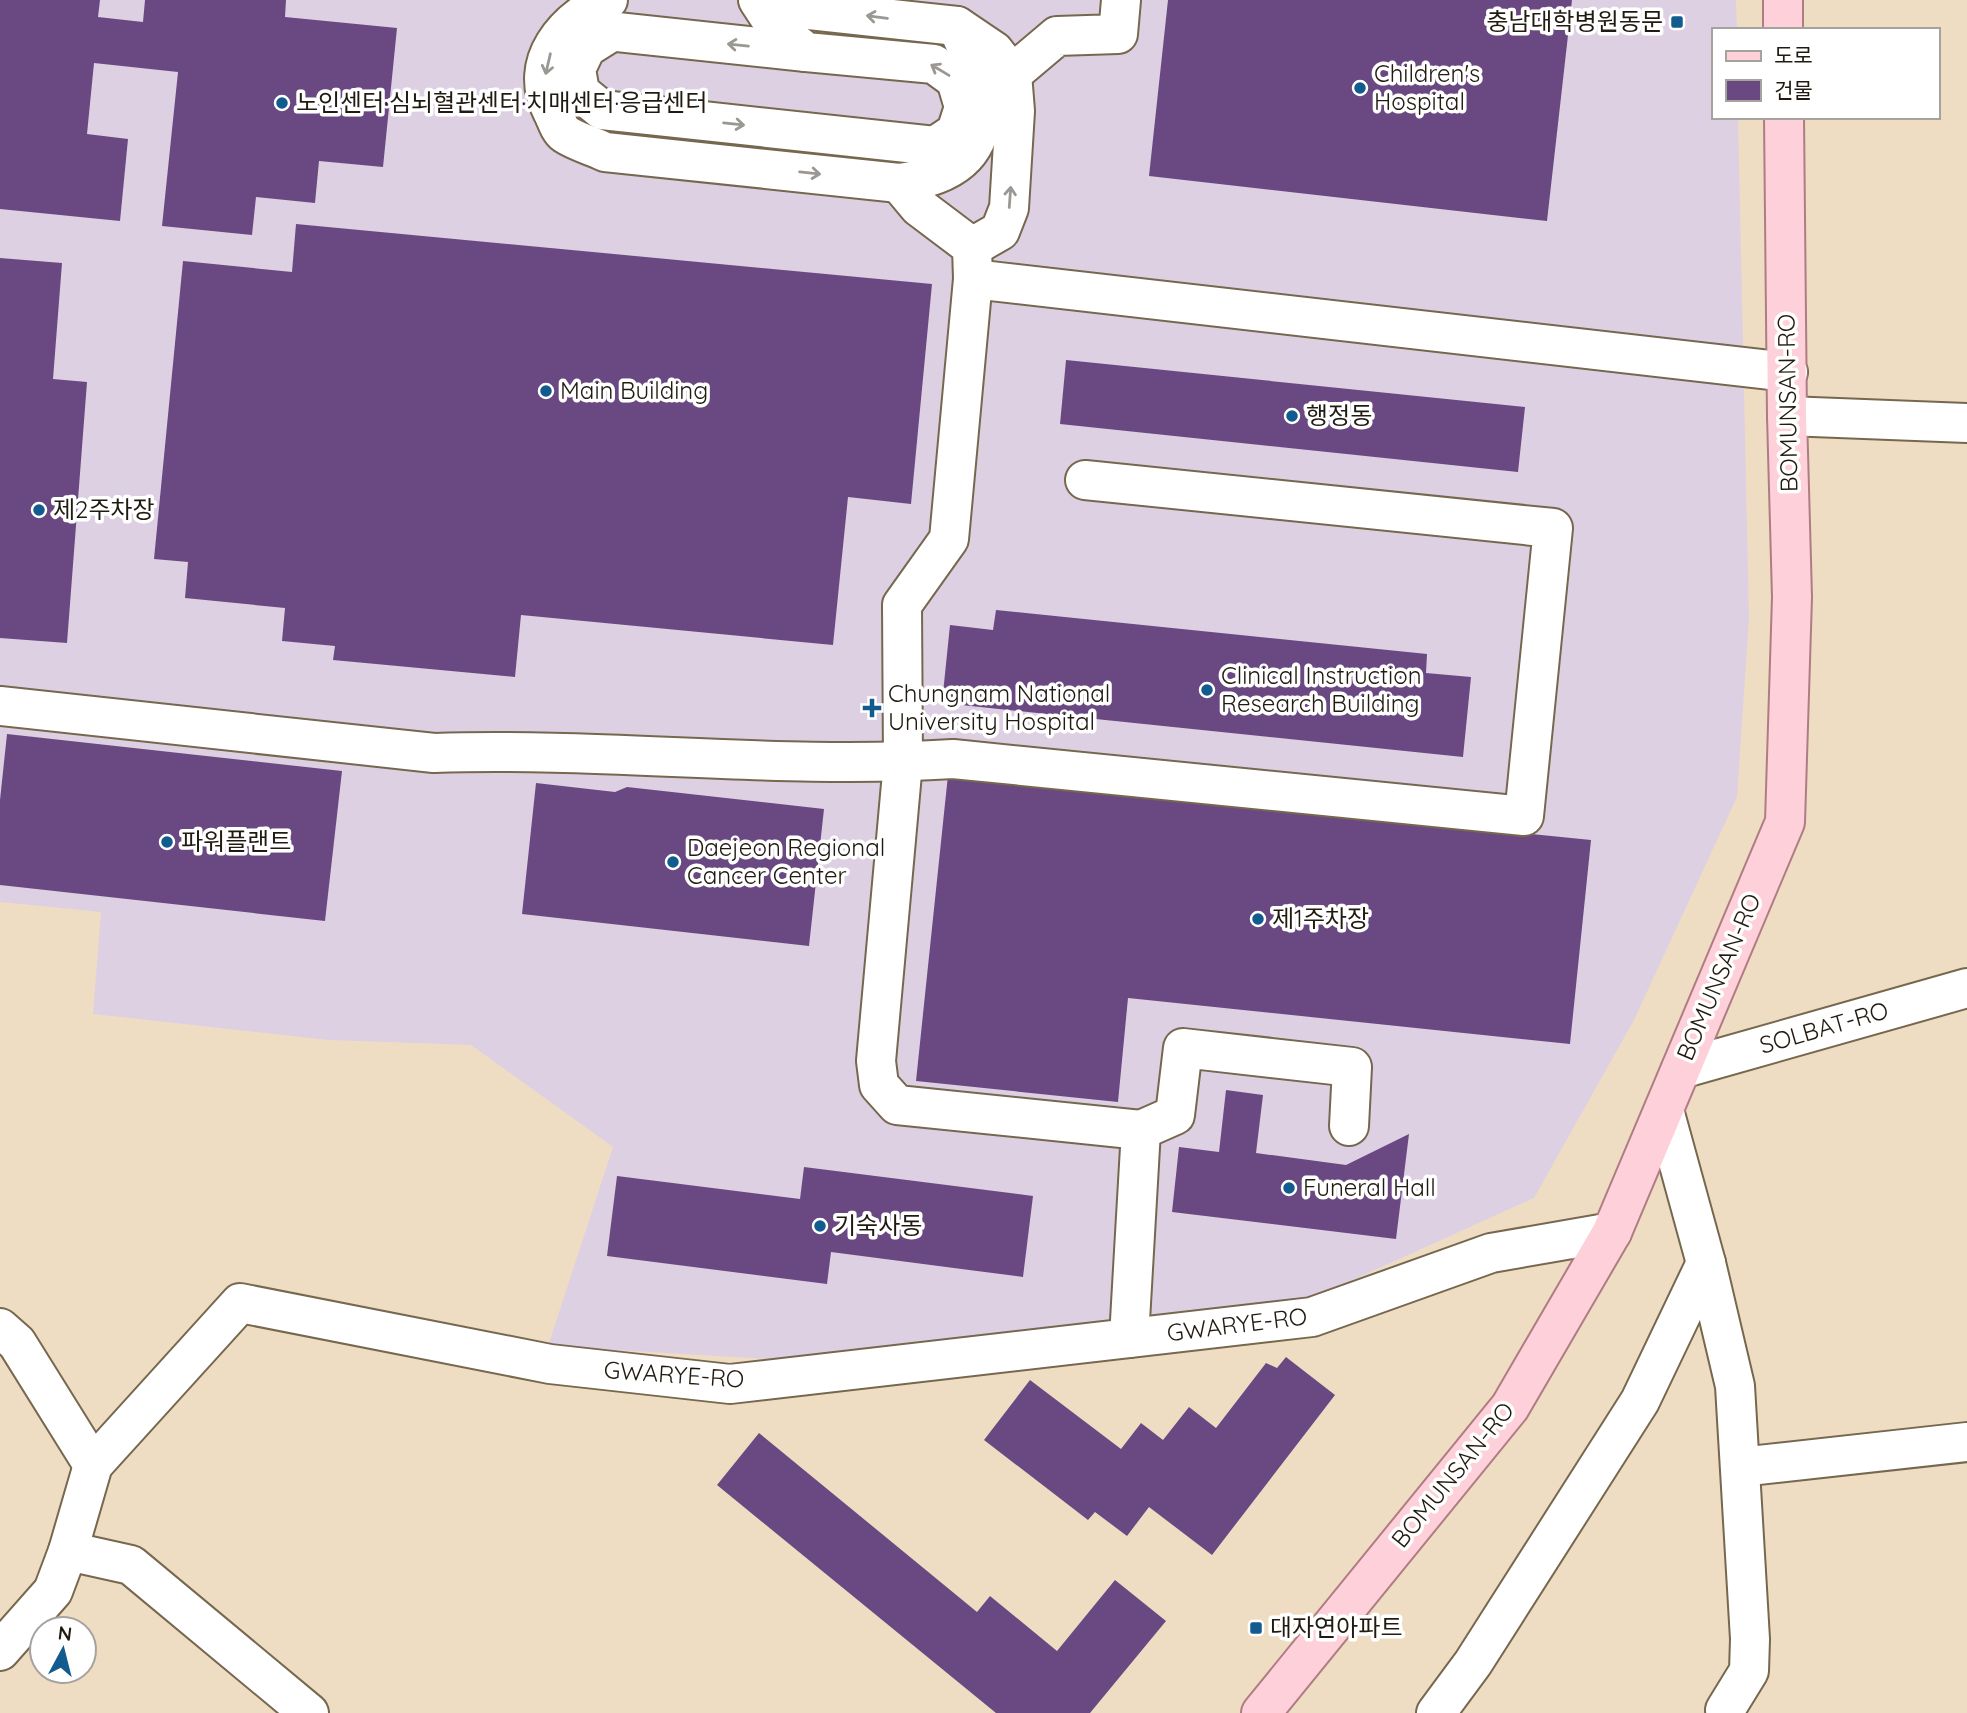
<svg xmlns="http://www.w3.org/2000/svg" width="1967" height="1713" font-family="Quicksand,'Noto Sans KR',sans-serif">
	<rect width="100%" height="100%" fill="#eeddc2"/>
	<path fill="#ded0e3" d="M0,0h1736l1,30h-24v87h25l11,501 -12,179 -103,223 -100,178 -223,101 -541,60 -222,-13 65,-199 -142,-102 -142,-5 -236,-26 8,-102 -101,-10z"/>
	<g fill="#6a4982">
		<path d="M0,0h100l-2,17 45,5 2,-22h141l-1,17 112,11 -14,139 -64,-6 -4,42 -59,-6 -4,38 -90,-9 16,-154 -84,-9 -7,71 41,5 -8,82 -120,-12z"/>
		<path d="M1168,0h404l-25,221 -398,-45z"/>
		<path d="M296,224l636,60 -21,220 -63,-7 -15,148 -312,-30 -6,62 -182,-17 2,-14 -53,-5 3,-33 -100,-10 3,-36 -34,-3 29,-298 109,11z"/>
		<path d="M0,258l62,5 -9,116 34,3 -20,261 -67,-5z"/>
		<path d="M1066,360l459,47 -7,65 -458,-48z"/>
		<path d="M996,610l431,44 -1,19 45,4 -8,80 -521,-54 8,-78 43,5z"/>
		<path d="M7,734l335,37 -17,150 -325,-36v-85z"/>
		<path d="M948,775l643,65 -21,204 -442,-46 -10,104 -202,-21z"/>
		<path d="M536,783l79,9 12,-5 197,22 -15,137 -287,-32z"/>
		<path d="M1226,1090l37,5 -7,58 90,12 63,-31 -13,105 -224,-27 7,-65 40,5z"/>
		<path d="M804,1167l229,29 -10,81 -192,-25 -4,32 -220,-28 10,-80 183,23z"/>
		<path d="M1286,1357l49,38 -123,160 -63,-48 -22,29 -32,-24 -7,8 -104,-80 46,-60 91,69 20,-26 22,17 26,-33 27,21 50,-65 11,5z"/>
		<path d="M759,1433l218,179 13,-16 67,55 58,-71 51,41 -76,92h-94l-279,-228z"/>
	</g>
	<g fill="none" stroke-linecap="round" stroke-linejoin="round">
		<defs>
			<g id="minor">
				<path d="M608,0c-43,20 -81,61 -56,111 4,7 7,19 13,23 12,8 28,12 40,18l294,31c42,-5 79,-21 83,-69 0,-7 2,-15 1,-22 -3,-18 -18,-47 -26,-66"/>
				<path d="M781,0l19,9 157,17 37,25 18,23 3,37 -6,97 -9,23 -28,16"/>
				<path d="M589,29l217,23"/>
				<path d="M613,31l-27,17 -10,21 4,23 22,18 333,36 21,-14 8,-25 -8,-27 -22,-16 -128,-12 -29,-23 -19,-29"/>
				<path d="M1012,74l45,-38 61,-2 3,-34"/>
				<path d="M899,183l20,24 53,40 1,32 -24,260 -47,66 1,157 -27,299 3,24 18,20 244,25 -12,208"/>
				<path d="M973,279l815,93"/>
				<path d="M1787,416l180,7"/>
				<path d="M0,706l434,47c173,-6 346,17 519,6l571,57 29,-288 -468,-48"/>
				<path d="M1681,1069l286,-81"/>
				<path d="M1664,1110l42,153 29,123 15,253 -1,32 -24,39"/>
				<path d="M1141,1130l34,-15 8,-67 169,19 -3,59"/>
				<path d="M0,1328l17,15 76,122"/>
				<path d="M1740,1467l227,-25"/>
				<path d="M68,1551l63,14 178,148"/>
				<path d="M0,1651l53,-60 15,-40 25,-86 147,-162 310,61 180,20 582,-67 179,-64 121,-21"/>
				<path d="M1436,1713l37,-50 167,-262 66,-138"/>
			</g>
			<g id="major">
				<path d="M1783,0v30"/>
				<path d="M1261,1713l249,-306 102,-175 173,-410 7,-225 -5,-181 -3,-299"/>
			</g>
		</defs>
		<use href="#minor" stroke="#76674f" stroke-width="42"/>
		<use href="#major" stroke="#af7c83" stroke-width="42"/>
		<use href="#minor" stroke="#fff" stroke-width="38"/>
		<use href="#major" stroke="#fdd0da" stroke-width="38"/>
	</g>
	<defs><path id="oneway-shaft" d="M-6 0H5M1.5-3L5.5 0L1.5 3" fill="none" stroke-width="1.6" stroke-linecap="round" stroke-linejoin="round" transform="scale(1.75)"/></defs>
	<g stroke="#9b9893">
		<use href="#oneway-shaft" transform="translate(877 17) rotate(-173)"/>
		<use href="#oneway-shaft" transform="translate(738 45) rotate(-174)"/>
		<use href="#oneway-shaft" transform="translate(548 64) rotate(103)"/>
		<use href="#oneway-shaft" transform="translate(940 70) rotate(-149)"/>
		<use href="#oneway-shaft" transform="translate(734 124) rotate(6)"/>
		<use href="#oneway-shaft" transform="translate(810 173) rotate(6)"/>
		<use href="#oneway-shaft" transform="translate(1010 197) rotate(-86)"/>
	</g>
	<g fill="#115b8e" stroke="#fff" stroke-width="2.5">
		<rect x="1670" y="15" width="14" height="14" rx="3.5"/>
		<circle cx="1360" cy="88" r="7"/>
		<circle cx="282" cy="103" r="7"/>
		<circle cx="546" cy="391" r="7"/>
		<circle cx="1292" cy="416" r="7"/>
		<circle cx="39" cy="510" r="7"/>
		<circle cx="1207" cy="690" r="7"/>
		<path d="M868.5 697.5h7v7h7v7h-7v7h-7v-7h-7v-7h7z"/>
		<circle cx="167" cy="842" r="7"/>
		<circle cx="673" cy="862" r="7"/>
		<circle cx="1258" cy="919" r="7"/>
		<circle cx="1289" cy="1188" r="7"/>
		<circle cx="820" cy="1226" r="7"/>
		<rect x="1249" y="1621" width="14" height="14" rx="3.5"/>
	</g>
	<g text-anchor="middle" stroke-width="7" stroke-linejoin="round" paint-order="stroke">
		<g font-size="24" fill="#201a10" stroke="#fff" text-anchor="start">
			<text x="1663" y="30" text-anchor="end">충남대학병원동문</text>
			<text x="1374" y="82">Children's<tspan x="1374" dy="28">Hospital</tspan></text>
			<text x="296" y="111">노인센터·심뇌혈관센터·치매센터·응급센터</text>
			<text x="560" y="399">Main Building</text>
			<text x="1306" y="424">행정동</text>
			<text x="53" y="518">제2주차장</text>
			<text x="1221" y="684">Clinical Instruction<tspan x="1221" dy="28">Research Building</tspan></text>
			<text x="888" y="702">Chungnam National<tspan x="888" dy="28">University Hospital</tspan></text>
			<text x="181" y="850">파워플랜트</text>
			<text x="687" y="856">Daejeon Regional<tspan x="687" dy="28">Cancer Center</tspan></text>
			<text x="1272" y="927">제1주차장</text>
			<text x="1303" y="1196">Funeral Hall</text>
			<text x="834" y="1234">기숙사동</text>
			<text x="1270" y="1636">대자연아파트</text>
		</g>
		<g font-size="24" fill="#201a10" stroke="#fff">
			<text transform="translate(1788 403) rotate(-91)" y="8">BOMUNSAN-RO</text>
			<text transform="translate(1719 977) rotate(-67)" y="8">BOMUNSAN-RO</text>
			<text transform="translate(1824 1028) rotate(-16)" y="8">SOLBAT-RO</text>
			<text transform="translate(1237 1325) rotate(-7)" y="8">GWARYE-RO</text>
			<text transform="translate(674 1375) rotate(4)" y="8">GWARYE-RO</text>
			<text transform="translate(1453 1475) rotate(-51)" y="8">BOMUNSAN-RO</text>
		</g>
	</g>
	<rect x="1712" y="28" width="228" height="91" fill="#ffffff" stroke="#a6a39f" stroke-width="2"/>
	<rect x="1726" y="51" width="35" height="10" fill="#fdd0da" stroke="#a6a39f" stroke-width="2"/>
	<text x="1774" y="63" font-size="21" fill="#201a10">도로</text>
	<rect x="1726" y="80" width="35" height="21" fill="#6a4982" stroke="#a6a39f" stroke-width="2"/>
	<text x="1774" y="98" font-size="21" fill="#201a10">건물</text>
	<g transform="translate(63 1650) rotate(7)"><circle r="33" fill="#ffffff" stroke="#a6a39f" stroke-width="2"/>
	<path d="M0-5L12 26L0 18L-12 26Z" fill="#115b8e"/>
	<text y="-10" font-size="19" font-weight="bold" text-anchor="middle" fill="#201a10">N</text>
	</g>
</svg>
